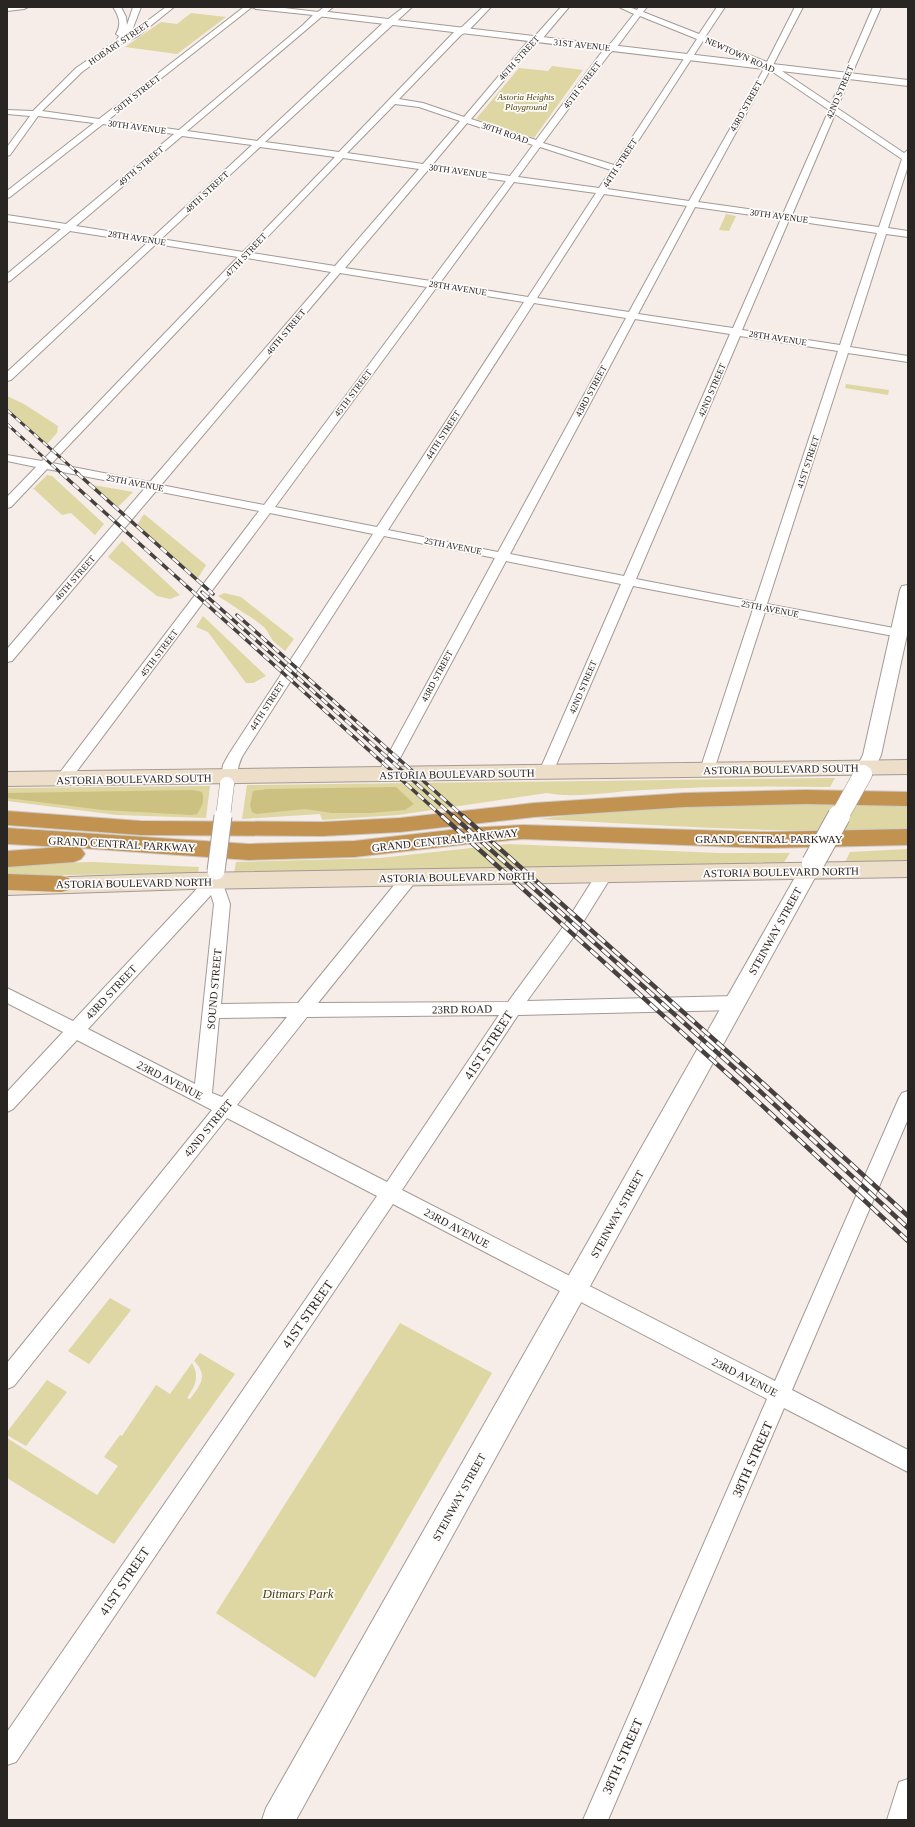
<svg xmlns="http://www.w3.org/2000/svg" width="915" height="1827" font-family="Georgia,serif">
	<rect width="100%" height="100%" fill="#f6ece8"/>
	<g fill="#ded6a3">
		<path d="M191,13l35,4 -49,37 -52,-7 36,-25 16,2z"/>
		<path d="M552,66l31,4 -49,68 -58,-19 43,-51 29,3z"/>
		<path d="M726,214l10,2 -7,15 -10,-1z"/>
		<path d="M846,384l43,6 -1,5 -43,-7z"/>
		<path d="M7,396l17,8 34,22 -1,7 -10,11 -40,-36z"/>
		<path d="M47,475l5,1 52,48 -9,11 -24,-22 -9,2 -28,-26 -2,1z"/>
		<path d="M93,485l40,7 -15,15z"/>
		<path d="M144,514l62,51 -8,13 -61,-53z"/>
		<path d="M122,541l58,54 -10,4 -13,-3 -49,-39z"/>
		<path d="M224,593l17,4 53,42 -9,12 -12,-10 -8,-13 -10,-8 -37,-24z"/>
		<path d="M203,616l63,60 -13,7h-7l-38,-51 -12,-5z"/>
		<path d="M835,778l-5,9c-62,-1 -124,-1 -186,3 -32,1 -66,9 -97,3l-149,22 -76,5 -2,-6 -78,5 5,-34z"/>
		<path d="M210,786l-4,32 -89,-3 -110,-14v-13z"/>
		<path d="M815,802l93,3v23c-123,7 -246,-3 -369,-9l92,-11z"/>
		<path d="M508,844l210,9h72l-7,11 -549,9 2,-11 144,-4z"/>
		<path d="M908,849v14l-64,1 6,-12z"/>
		<path d="M92,862l107,5 -1,6 -191,3v-9l53,-4z"/>
		<path d="M110,1298l21,12 -42,54 -21,-13z"/>
		<path d="M400,1323l92,50 -177,305 -99,-65z"/>
		<path d="M200,1353l35,21 -121,170 -107,-66v-40l90,57 21,-29 -14,-9 16,-22 2,1 34,-51 14,9 22,-31c8,14 3,23 -5,35l3,1c10,-14 19,-23 4,-38z"/>
		<path d="M47,1380l20,12 -41,54 -19,-11v-3z"/>
	</g>
	<g fill="#ccc181">
		<path d="M396,787l18,17 -9,6 -35,3h-38l-27,-4 -49,5 -4,-2 -2,-7 3,-14 15,-2z"/>
		<path d="M193,790l9,2c3,8 0,15 -5,22l-5,1 -89,-5 -96,-12v-5z"/>
	</g>
	<g fill="none" stroke-linecap="round" stroke-linejoin="round">
		<defs>
			<g id="minor">
				<path d="M7,7h21l-4,2 -17,2z"/>
				<path d="M113,7h8l5,10 1,8 6,-18h8l-10,26 35,-26h8l-36,29 -21,10 -35,26 -40,39 57,8 145,-112h8l-144,113 71,10 124,-105 10,-10 -57,-6 -4,-2h24l42,5 6,-5h9l-146,124 70,10 126,-118 21,-16h8l-147,135 74,10 116,-121 8,-5 20,-19h8l-22,23 -8,5 -62,64 24,4 41,14 65,-77 7,-5 25,-28h8l-27,32 -7,5 -64,75 65,21 68,-91 7,-6 23,-29 -15,-7h10l8,3 2,-3h8l-4,5 56,22 18,-27h8l-20,30 62,25 28,-55h8l-30,58 58,39 42,-97h8l-44,101 67,45 4,-3v16l-20,62 20,3v6l-22,-3 -36,113 58,9v6l-60,-9 -81,251 132,25 5,1 2,3 -2,3 -5,1 -134,-25 -51,158 -2,4 -5,1 -5,-1 -2,-4 53,-161 -120,-23 -80,186 -2,4 -5,1 -5,-1 -2,-4 82,-188 -115,-23 -115,214 -2,4 -5,1 -5,-1 -2,-4 118,-217 -111,-22 -141,219c-7,12 -5,24 -11,33l-5,1 -5,-1 -2,-4 3,-19 6,-11 144,-220 -103,-21 -202,270 -5,1 -5,-1 -2,-4 2,-4 201,-264 -103,-20 -144,170 -5,1v-13l138,-161 -98,-19 -36,38 -4,1v-11l29,-30 -29,-6v-6l35,6 196,-204 -82,-13 -145,136 -4,1v-9l140,-129 -77,-12 -60,50 -3,1v-8l54,-45 -54,-8v-6l59,9 108,-90 -71,-10 -93,73 -3,1v-7l87,-68 -56,-7 -28,39 -3,1v-9l23,-31 -23,-2v-4l26,1 43,-43 41,-28 2,-4 -3,-2c6,-10 3,-18 -3,-27zM640,16l57,23 -83,126 -71,-22 67,-90 7,-6zM703,41l62,26 -76,134 -82,-12zM770,70l59,40 -46,104 -85,-12zM395,104l24,3 41,14 -37,43 -76,-11zM835,114l67,45 -23,68 -87,-12zM467,123l66,22 -23,31 -78,-11zM182,136l70,9 -100,93 -76,-12zM260,147l75,10 -92,95 -82,-13zM540,147l71,23 -12,18 -81,-11zM343,158l76,11 -84,97 -83,-13zM428,170l78,11 -75,100 -86,-13zM514,182l82,11 -68,104 -88,-14zM604,194l83,12 -58,106 -92,-14zM695,207l86,12 -48,109 -95,-14zM789,220l88,13 -37,112 -98,-15zM247,258l84,14 -181,210 -98,-19zM340,273l87,14 -163,218 -103,-20zM436,288l88,14 -147,225 -102,-20zM534,303l92,15 -128,234 -110,-22zM635,319l95,15 -106,242 -114,-22zM740,336l98,15 -83,251 -119,-23z"/>
				<path d="M215,867l6,2 2,4 -1,8 8,23 -9,100 77,-1 106,-130 6,-2 6,2 2,4 -2,4 -98,122 190,-1 55,-75 36,-57 6,-2 6,2 2,4 -38,61 -48,66 208,-5 6,2 2,5 -2,5 -6,2 -217,5 -116,175 373,191 124,-283 3,-5 6,-2v28l-116,271 116,60v22l-124,-64 -176,412h-25l184,-421 -374,-195 -377,558 -9,3v-33l370,-536 -150,-78 -213,268 -7,3v-26l205,-253 -135,-70 -64,69 -6,3v-20l56,-60 -56,-29v-15l66,33 133,-142 3,-10zM211,895l3,9 -19,180 -107,-55zM499,1015l-112,167 -150,-77 70,-88zM287,1017l-65,80 -10,-4 7,-75z"/>
				<path d="M908,1779v41h-21l12,-38z"/>
			</g>
			<g id="tertiary">
				<path d="M320,11l588,69v6l-591,-70 -2,-2 2,-2z"/>
				<path d="M908,585v45l-27,125 -11,24 -7,2 -7,-2 -3,-5 10,-19 37,-165 2,-4z"/>
				<path d="M813,856l7,2 3,5 -527,957h-34l4,-12 540,-950z"/>
			</g>
			<g id="secondary">
				<path d="M908,760v14l-901,12v-14z"/>
				<path d="M908,861v16l-716,12 -185,6v-16l185,-6z"/>
			</g>
			<g id="motorway">
				<path d="M806,790l102,2v14l-102,-2 -121,3 -151,10 -134,15 -77,4 -182,-1 -134,-10v-14l134,10 182,1 77,-4 134,-15 151,-10z"/>
				<path d="M523,825l244,7 141,-3v16l-141,3 -244,-9 -55,5 -114,13 -105,3 -168,-12 4,6 -4,5 -7,3 -67,5v-16l55,-4 -55,-3v-16l242,16 105,-3 114,-13z"/>
				<path d="M7,874l54,2 8,2 3,6 -3,6 -8,2 -54,-2z"/>
			</g>
		</defs>
		<use href="#minor" stroke="#a39a96" stroke-width="2"/>
		<use href="#tertiary" stroke="#a39a96" stroke-width="2"/>
		<use href="#secondary" stroke="#a39a96" stroke-width="2"/>
		<use href="#motorway" stroke="#cccbca" stroke-width="2"/>
		<use href="#minor" fill="#fff" fill-rule="evenodd"/>
		<use href="#tertiary" fill="#fff" fill-rule="evenodd"/>
		<use href="#secondary" fill="#eddeca" fill-rule="evenodd"/>
		<use href="#motorway" fill="#c29250" fill-rule="evenodd"/>
		<defs>
			<g id="rail-far2">
				<path d="M7,410l72,64"/>
				<path d="M7,424l55,50"/>
			</g>
			<g id="rail-far1">
				<path d="M61,473l382,344"/>
				<path d="M77,473l136,121"/>
				<path d="M202,592l252,225"/>
				<path d="M237,615l227,202"/>
			</g>
			<g id="rail">
				<path d="M442,816l298,269 168,156"/>
				<path d="M453,816l296,265 159,147"/>
				<path d="M463,816l292,260 153,140"/>
			</g>
		</defs>
		<use href="#rail-far2" stroke="#46413f" stroke-width="3"/>
		<use href="#rail-far1" stroke="#46413f" stroke-width="3.5"/>
		<use href="#rail" stroke="#46413f" stroke-width="4.5"/>
		<use href="#rail-far2" stroke="#fefcfb" stroke-width="2" stroke-dasharray="6" stroke-linecap="butt"/>
		<use href="#rail-far1" stroke="#fefcfb" stroke-width="2.5" stroke-dasharray="8" stroke-linecap="butt"/>
		<use href="#rail" stroke="#fefcfb" stroke-width="3" stroke-dasharray="10" stroke-linecap="butt"/>
		<defs>
			<path id="minor-bridge-far1" d="M223,817l4,-33"/>
			<path id="minor-bridge" d="M216,871l7,-55"/>
			<path id="tertiary-bridge-far1" d="M839,817l24,-43"/>
			<path id="tertiary-bridge" d="M813,863l26,-47"/>
		</defs>
		<use href="#minor-bridge-far1" stroke="#a39a96" stroke-width="15" stroke-linecap="butt"/>
		<use href="#minor-bridge" stroke="#a39a96" stroke-width="19" stroke-linecap="butt"/>
		<use href="#tertiary-bridge-far1" stroke="#a39a96" stroke-width="19" stroke-linecap="butt"/>
		<use href="#tertiary-bridge" stroke="#a39a96" stroke-width="24" stroke-linecap="butt"/>
		<use href="#minor-bridge-far1" stroke="#fff" stroke-width="14"/>
		<use href="#minor-bridge" stroke="#fff" stroke-width="17"/>
		<use href="#tertiary-bridge-far1" stroke="#fff" stroke-width="18"/>
		<use href="#tertiary-bridge" stroke="#fff" stroke-width="22"/>
	</g>
	<g text-anchor="middle" stroke-width="3.5" stroke-linejoin="round" paint-order="stroke">
		<g font-size="9" fill="#292523" stroke="#fefcfb">
			<text transform="translate(119 43) rotate(-34)" y="3">HOBART STREET</text>
			<text transform="translate(582 45) rotate(6)" y="3">31ST AVENUE</text>
			<text transform="translate(740 55) rotate(24)" y="3">NEWTOWN ROAD</text>
			<text transform="translate(519 58) rotate(-48)" y="3">46TH STREET</text>
			<text transform="translate(582 85) rotate(-53)" y="3">45TH STREET</text>
			<text transform="translate(840 92) rotate(-67)" y="3">42ND STREET</text>
			<text transform="translate(137 94) rotate(-38)" y="3">50TH STREET</text>
			<text transform="translate(746 106) rotate(-61)" y="3">43RD STREET</text>
			<text transform="translate(137 127) rotate(8)" y="3">30TH AVENUE</text>
			<text transform="translate(505 133) rotate(19)" y="3">30TH ROAD</text>
			<text transform="translate(620 163) rotate(-57)" y="3">44TH STREET</text>
			<text transform="translate(141 166) rotate(-40)" y="3">49TH STREET</text>
			<text transform="translate(458 171) rotate(8)" y="3">30TH AVENUE</text>
			<text transform="translate(207 192) rotate(-43)" y="3">48TH STREET</text>
			<text transform="translate(779 216) rotate(8)" y="3">30TH AVENUE</text>
			<text transform="translate(137 238) rotate(9)" y="3">28TH AVENUE</text>
			<text transform="translate(246 255) rotate(-47)" y="3">47TH STREET</text>
			<text transform="translate(458 288) rotate(9)" y="3">28TH AVENUE</text>
			<text transform="translate(286 332) rotate(-50)" y="3">46TH STREET</text>
			<text transform="translate(778 338) rotate(9)" y="3">28TH AVENUE</text>
			<text transform="translate(712 390) rotate(-67)" y="3">42ND STREET</text>
			<text transform="translate(591 391) rotate(-62)" y="3">43RD STREET</text>
			<text transform="translate(353 393) rotate(-53)" y="3">45TH STREET</text>
			<text transform="translate(443 435) rotate(-57)" y="3">44TH STREET</text>
			<text transform="translate(808 462) rotate(-72)" y="3">41ST STREET</text>
			<text transform="translate(135 483) rotate(11)" y="3">25TH AVENUE</text>
			<text transform="translate(453 546) rotate(11)" y="3">25TH AVENUE</text>
			<text transform="translate(75 578) rotate(-49)" y="3">46TH STREET</text>
			<text transform="translate(770 609) rotate(11)" y="3">25TH AVENUE</text>
			<text transform="translate(159 653) rotate(-53)" y="3">45TH STREET</text>
			<text transform="translate(437 676) rotate(-62)" y="3">43RD STREET</text>
			<text transform="translate(583 687) rotate(-67)" y="3">42ND STREET</text>
			<text transform="translate(267 706) rotate(-57)" y="3">44TH STREET</text>
		</g>
		<g font-size="9" font-style="italic" fill="#4b4311" stroke="#fefcfb">
			<text x="526" y="100">Astoria Heights<tspan x="526" dy="10">Playground</tspan></text>
		</g>
		<g font-size="11" fill="#292523" stroke="#fefcfb">
			<text transform="translate(781 769) rotate(-1)" y="4">ASTORIA BOULEVARD SOUTH</text>
			<text transform="translate(457 774) rotate(-1)" y="4">ASTORIA BOULEVARD SOUTH</text>
			<text transform="translate(134 779) rotate(-1)" y="4">ASTORIA BOULEVARD SOUTH</text>
			<text x="769" y="843">GRAND CENTRAL PARKWAY</text>
			<text transform="translate(445 840) rotate(-6)" y="4">GRAND CENTRAL PARKWAY</text>
			<text transform="translate(122 844) rotate(3)" y="4">GRAND CENTRAL PARKWAY</text>
			<text transform="translate(781 872) rotate(-1)" y="4">ASTORIA BOULEVARD NORTH</text>
			<text transform="translate(457 877) rotate(-1)" y="4">ASTORIA BOULEVARD NORTH</text>
			<text transform="translate(134 883) rotate(-1)" y="4">ASTORIA BOULEVARD NORTH</text>
			<text transform="translate(775 931) rotate(-61)" y="4">STEINWAY STREET</text>
			<text transform="translate(214 989) rotate(-85)" y="4">SOUND STREET</text>
			<text transform="translate(111 992) rotate(-47)" y="4">43RD STREET</text>
			<text transform="translate(462 1009) rotate(-1)" y="4">23RD ROAD</text>
			<text transform="translate(170 1080) rotate(27)" y="4">23RD AVENUE</text>
			<text transform="translate(208 1128) rotate(-51)" y="4">42ND STREET</text>
			<text transform="translate(617 1214) rotate(-61)" y="4">STEINWAY STREET</text>
			<text transform="translate(457 1228) rotate(28)" y="4">23RD AVENUE</text>
			<text transform="translate(745 1377) rotate(27)" y="4">23RD AVENUE</text>
			<text transform="translate(459 1497) rotate(-61)" y="4">STEINWAY STREET</text>
		</g>
		<g font-size="13" fill="#292523" stroke="#fefcfb">
			<text transform="translate(488 1045) rotate(-57)" y="5">41ST STREET</text>
			<text transform="translate(307 1314) rotate(-55)" y="5">41ST STREET</text>
			<text transform="translate(752 1459) rotate(-66)" y="5">38TH STREET</text>
			<text transform="translate(124 1581) rotate(-56)" y="5">41ST STREET</text>
			<text transform="translate(622 1756) rotate(-66)" y="5">38TH STREET</text>
		</g>
		<g font-size="13" font-style="italic" fill="#4b4311" stroke="#fefcfb">
			<text x="298" y="1598">Ditmars Park</text>
		</g>
	</g>
	<rect width="915" height="1827" fill="none" stroke="#292523" stroke-width="16"/>
</svg>
